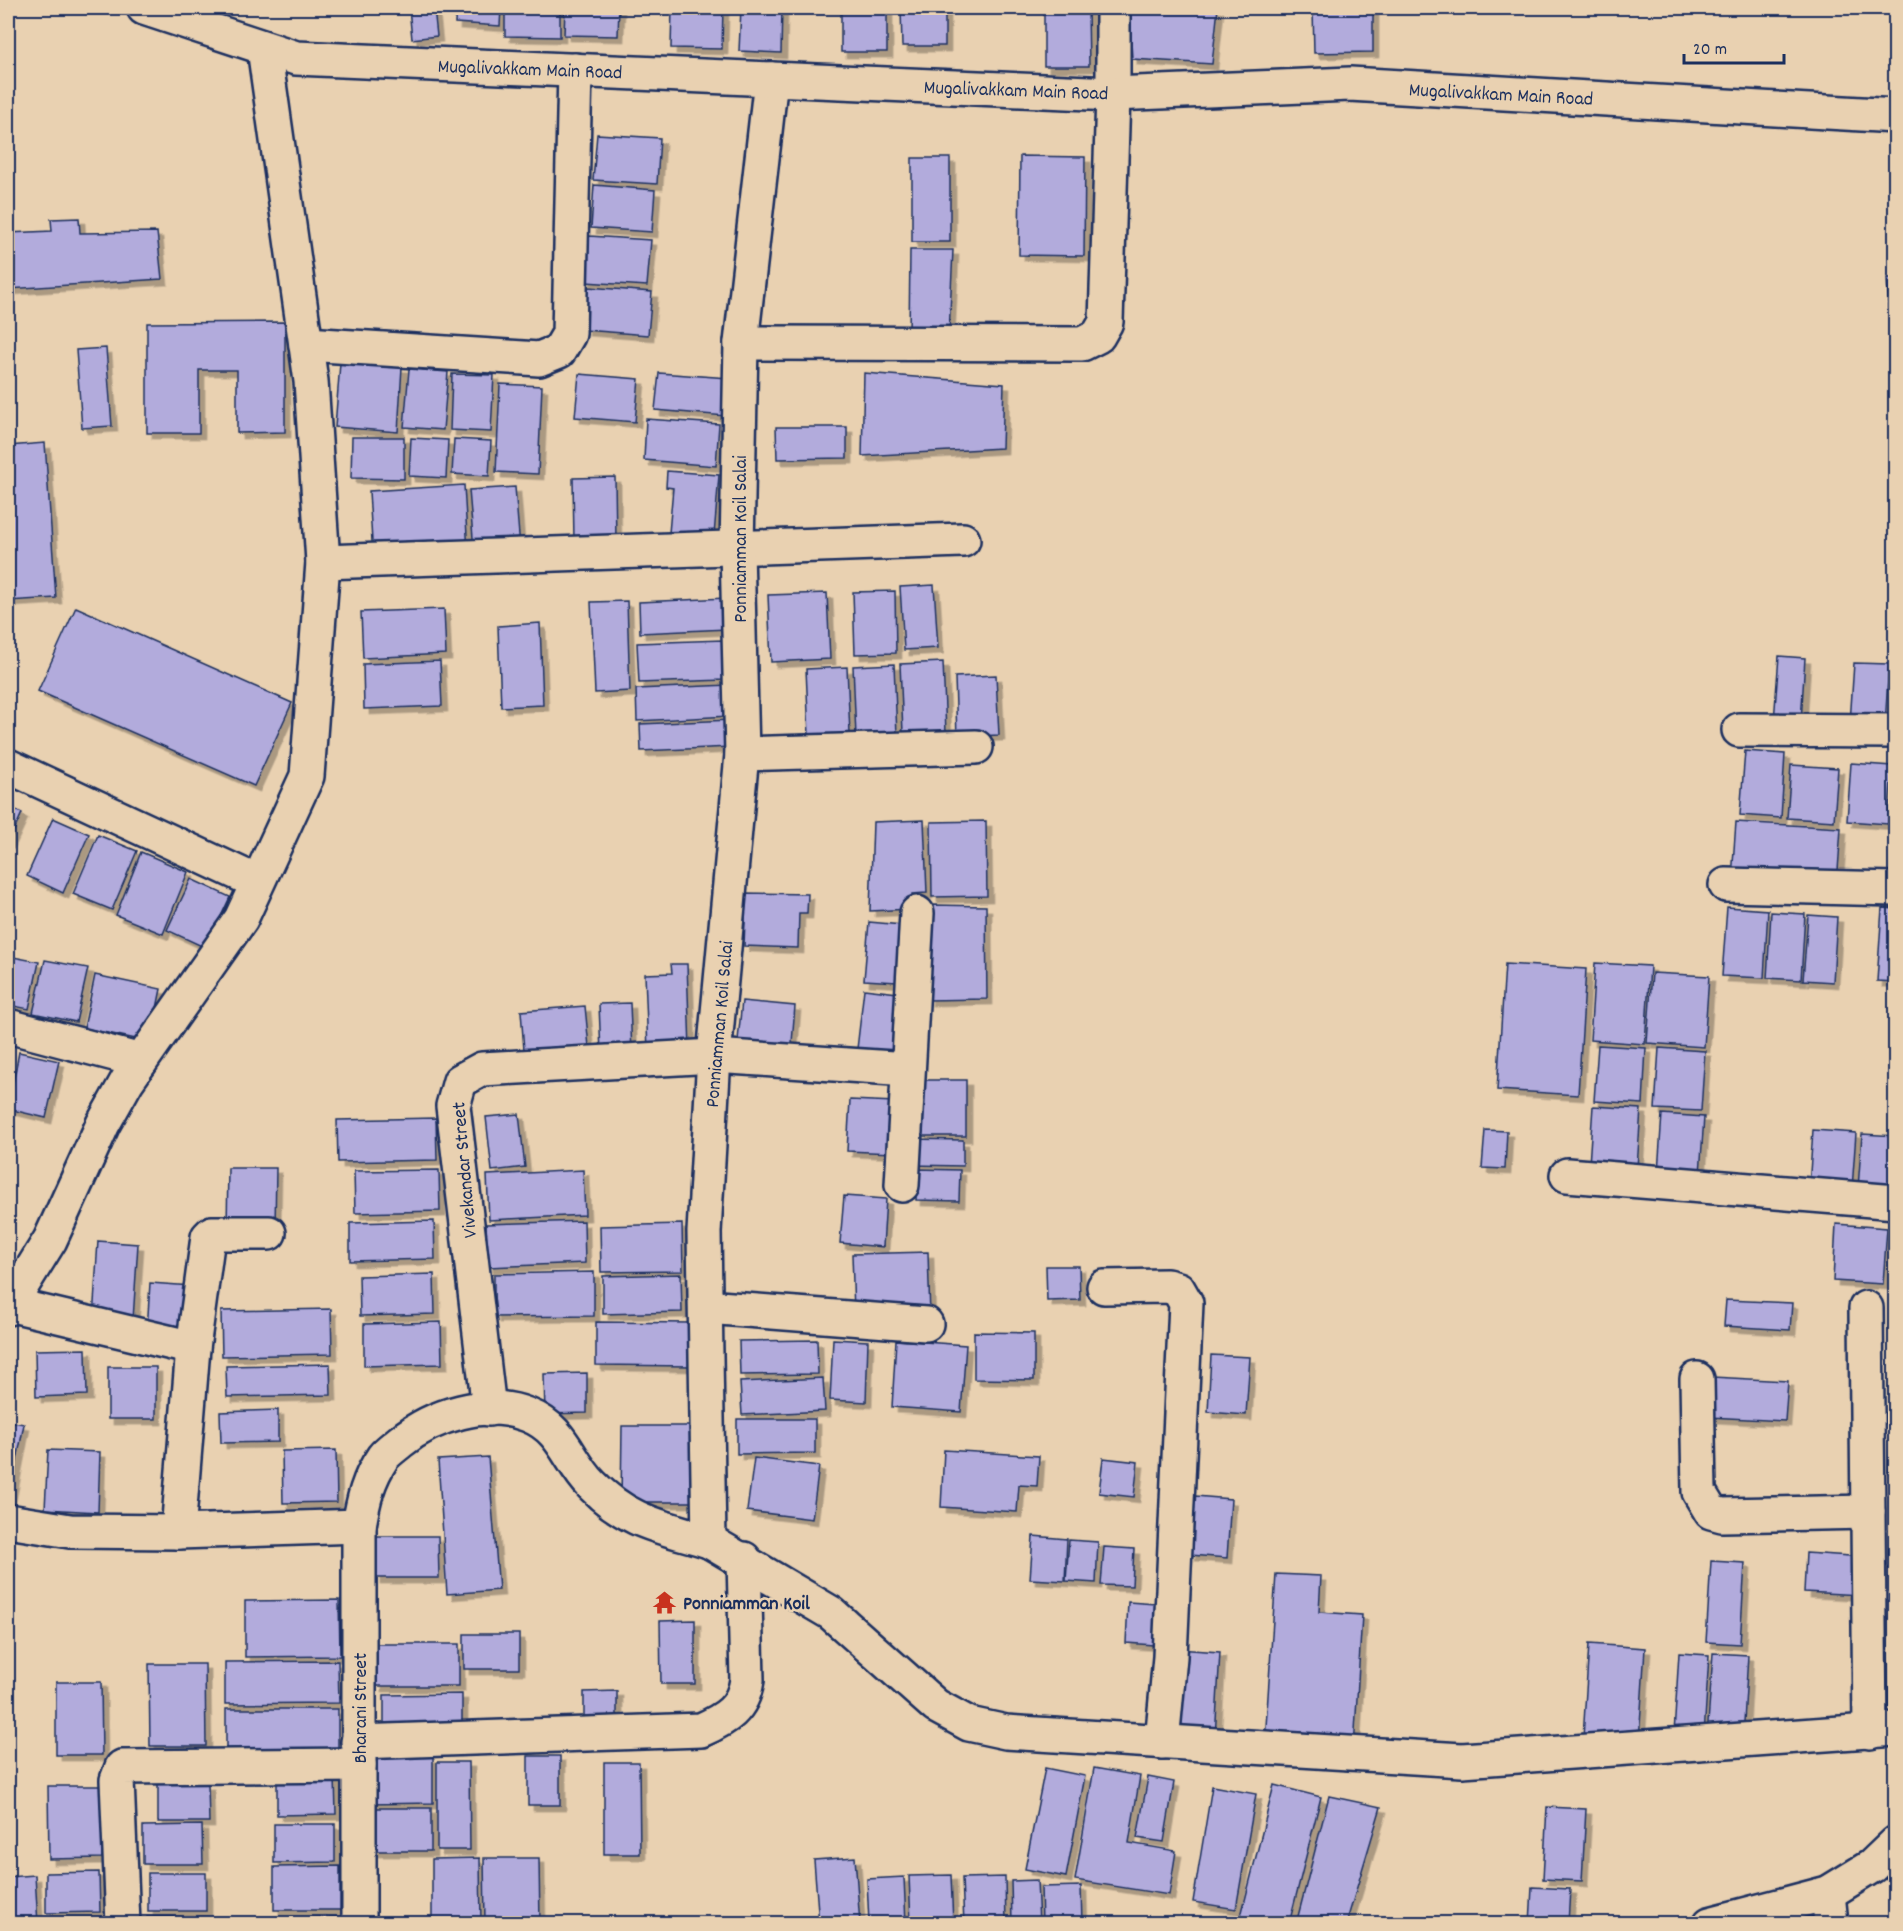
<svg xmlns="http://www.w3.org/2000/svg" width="1903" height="1931" font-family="Dekko,sans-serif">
	<defs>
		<filter id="shadow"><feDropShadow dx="5.5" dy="5.5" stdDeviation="0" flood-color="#0004"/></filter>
	</defs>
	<rect width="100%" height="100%" fill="#e9d1b1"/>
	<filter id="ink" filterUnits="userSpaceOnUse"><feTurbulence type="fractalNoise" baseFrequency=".0167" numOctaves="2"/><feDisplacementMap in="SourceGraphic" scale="12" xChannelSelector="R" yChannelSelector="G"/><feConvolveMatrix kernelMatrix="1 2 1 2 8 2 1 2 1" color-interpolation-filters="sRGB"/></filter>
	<g filter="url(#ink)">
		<g fill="#b2abdc" stroke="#1b2f5e" stroke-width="1.5" filter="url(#shadow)">
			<path d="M409,8h25l3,28 -25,3z"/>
			<path d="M456,8h45l-1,18 -45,-3z"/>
			<path d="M505,8h55v29l-55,-1z"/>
			<path d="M565,8h54l-1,28 -54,-1z"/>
			<path d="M672,8h51l-1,41 -51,-1z"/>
			<path d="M741,8h41l-1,45 -42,-2z"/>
			<rect x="841" y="8" width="46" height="44"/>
			<path d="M901,8h44v38h-43z"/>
			<path d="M1044,8h44l1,58h-45z"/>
			<path d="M1129,8h89l-6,56 -80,-5z"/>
			<path d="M1313,8h60v44l-59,1z"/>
			<path d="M597,134l63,4 -3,46 -64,-4z"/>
			<path d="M1020,156l65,1 -1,99 -65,-1z"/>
			<rect x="912" y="158" width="38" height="84"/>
			<path d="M594,185l61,5 -3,42 -61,-4z"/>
			<path d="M79,218l1,15 77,-1 5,47 -154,10v-56l44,-2 -1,-12z"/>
			<path d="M589,236l62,4 -4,46 -62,-4z"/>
			<path d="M910,250h43l-4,84 -40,2z"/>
			<path d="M1887,278h9v34h-7z"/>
			<path d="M588,287l64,5 -4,43 -64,-5z"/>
			<path d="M1896,319v28l-6,1 -1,-28z"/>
			<path d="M285,322v110l-48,1v-63h-38v63h-52v-110z"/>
			<path d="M106,348l6,78 -30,2 -6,-78z"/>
			<path d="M1896,352v61l-7,-60z"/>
			<path d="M340,363l62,4 -4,65 -63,-5z"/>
			<path d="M409,369l39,3 -5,58 -39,-3z"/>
			<path d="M659,373l70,5 -3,38 -71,-6z"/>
			<path d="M864,373l140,11 -2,64 -140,8z"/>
			<path d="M452,374l42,1 -3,57 -41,-2z"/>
			<path d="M579,374l60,5 -4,43 -60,-5z"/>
			<path d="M500,384l42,2 -4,88 -42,-2z"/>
			<path d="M646,419l73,5 -3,42 -72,-6z"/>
			<path d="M776,427h71v31l-70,1z"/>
			<path d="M352,437h52v42l-53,-1z"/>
			<path d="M411,438l37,2 -2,38 -37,-2z"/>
			<path d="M454,439l37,2 -2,35 -37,-2z"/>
			<path d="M45,443l11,155 -48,3v-155z"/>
			<path d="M667,471l52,4 -5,61 -45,-3 4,-45 -7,-1z"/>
			<path d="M615,477l1,64 -42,1 -1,-64z"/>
			<path d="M464,485l4,67 -95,6 -4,-67z"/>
			<path d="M515,487l5,60 -46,3 -5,-60z"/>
			<path d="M934,585l4,63 -34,2 -4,-63z"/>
			<path d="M895,591l1,62 -41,1 -2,-62z"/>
			<path d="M827,593l3,66 -59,3 -3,-67z"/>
			<path d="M727,598l1,31 -88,4 -1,-31z"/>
			<path d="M627,601l3,90 -35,2 -4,-91z"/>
			<path d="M76,607l216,96 -38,83 -216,-95z"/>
			<path d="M444,609l2,45 -83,4 -2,-46z"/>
			<path d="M540,623l3,82 -42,2 -3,-81z"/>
			<path d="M723,640l2,40 -86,3 -2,-40z"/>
			<path d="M1779,656l26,2 -4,64 -27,-1z"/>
			<path d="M440,661l2,45 -78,3 -1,-45z"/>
			<path d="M943,662l3,70 -43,1 -3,-69z"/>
			<path d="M1854,663l35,1 -4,61 -35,-2z"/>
			<path d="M894,664l3,71 -41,2 -3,-71z"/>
			<path d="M847,667l3,67 -41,2 -3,-67z"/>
			<path d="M996,675l3,60 -42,2 -2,-60z"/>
			<path d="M729,685l1,31 -93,5 -1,-32z"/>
			<path d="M731,720l1,27 -91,4 -1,-27z"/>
			<path d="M1745,751l40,3 -4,64 -41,-3z"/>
			<path d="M1851,763l41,3 -4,58 -41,-3z"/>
			<path d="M1791,765l47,3 -4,53 -47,-3z"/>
			<path d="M8,806l14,7 -14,31z"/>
			<path d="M53,818l36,16 -26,59 -36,-17z"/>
			<path d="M924,820l3,73 -15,1v15l-42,2 3,-89z"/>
			<path d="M986,821l1,75 -55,1 -1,-75z"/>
			<path d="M1736,822l105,6 -4,57 -105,-7z"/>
			<path d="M98,835l39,16 -25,59 -39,-16z"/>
			<path d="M141,852l47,20 -25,62 -47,-19z"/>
			<path d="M191,879l39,18 -24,51 -39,-18z"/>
			<path d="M746,893l62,1 -1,19h-8l-1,35 -54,-2z"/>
			<path d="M933,905l53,1 1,93 -60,1z"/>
			<path d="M1727,907l41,3 -4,68 -42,-2z"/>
			<path d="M1882,908l14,1v73l-19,-1z"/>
			<path d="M1771,912l34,2 -4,66 -34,-2z"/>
			<path d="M1808,915l29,2 -4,65 -30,-2z"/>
			<path d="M869,922l33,3 -5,57 -33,-2z"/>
			<path d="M8,956l31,6 -10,47 -21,-4z"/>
			<path d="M45,960l43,8 -12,54 -43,-9z"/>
			<path d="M1595,963l55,3 -5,78 -55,-4z"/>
			<path d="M671,964h16l3,85 -42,2 -3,-77 27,-1z"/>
			<path d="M1505,964l81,5 -8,126 -81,-5z"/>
			<path d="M1652,973l57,3 -5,71 -57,-4z"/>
			<path d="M95,975l66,14 -11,53 -66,-14z"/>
			<path d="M864,989l42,5 -7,59 -42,-4z"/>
			<path d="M742,1001l53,5 -4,49 -54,-5z"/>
			<path d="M630,1003l2,50 -31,1 -2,-50z"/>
			<path d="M585,1006l5,51 -65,6 -4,-52z"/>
			<path d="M1598,1045l48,3 -3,56 -49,-3z"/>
			<path d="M1659,1048l46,3 -4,60 -46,-2z"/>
			<path d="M19,1052l40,9 -13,57 -38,-9z"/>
			<rect x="921" y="1080" width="45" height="56"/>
			<path d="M850,1100l45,2 -3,51 -45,-2z"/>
			<path d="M1593,1106l48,3 -4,59 -48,-3z"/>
			<path d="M519,1114l6,53 -33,4 -6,-54z"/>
			<path d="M1662,1114l42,3 -4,57 -42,-2z"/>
			<path d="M436,1118l1,42 -99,2 -1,-42z"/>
			<path d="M1485,1130l22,1 -2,38 -23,-1z"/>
			<path d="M1813,1130l43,3 -4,56 -43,-2z"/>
			<path d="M1862,1134l34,2v55l-38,-3z"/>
			<path d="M911,1139l52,1v26l-52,-1z"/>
			<path d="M228,1168h48l-1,61 -48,-1z"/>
			<path d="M917,1169l43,1 -1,31 -43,-1z"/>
			<path d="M439,1170l1,41 -85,2 -1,-42z"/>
			<path d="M583,1170l2,45 -96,5 -2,-45z"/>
			<path d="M844,1196l42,3 -3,48 -43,-4z"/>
			<path d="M434,1221l1,38 -85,2v-38z"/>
			<path d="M584,1221l1,42 -97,4 -2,-43z"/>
			<path d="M1896,1222v64h-5z"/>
			<path d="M682,1224l1,47 -82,1 -1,-46z"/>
			<path d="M1836,1224l51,4 -4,56 -50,-3z"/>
			<path d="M98,1241l40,3 -5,76 -40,-1z"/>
			<path d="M928,1252l2,64 -76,-4 -2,-58z"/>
			<path d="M1046,1266h33l1,34 -33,1z"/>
			<path d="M594,1272v44l-100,1v-43z"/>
			<path d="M434,1274l1,40 -75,2 -1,-40z"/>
			<path d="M681,1274l1,38 -79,2v-38z"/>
			<path d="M150,1283l42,3 -3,48 -42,-3z"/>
			<path d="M1726,1300l66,3 -2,27 -66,-4z"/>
			<path d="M331,1309l1,45 -110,2 -1,-45z"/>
			<path d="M441,1322l1,42 -78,2v-42z"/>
			<path d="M596,1322l96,1 -1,43 -95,-1z"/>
			<path d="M974,1332l60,1v47l-60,-1z"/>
			<path d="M833,1339l35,2 -2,61 -36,-2z"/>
			<path d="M817,1340l1,34 -78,1 -1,-34z"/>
			<path d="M896,1340l70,5 -5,67 -69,-5z"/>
			<path d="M86,1349l1,46 -51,2 -1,-47z"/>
			<path d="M1211,1355l39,2 -4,58 -38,-3z"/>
			<path d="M330,1364l1,31 -104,2 -1,-31z"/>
			<rect x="108" y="1367" width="48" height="52"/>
			<path d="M587,1373v40l-42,1 -1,-40z"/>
			<path d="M1712,1377l76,4 -3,40 -76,-4z"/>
			<path d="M823,1378l2,33 -83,4 -2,-33z"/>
			<path d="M278,1410v32l-57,1 -1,-31z"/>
			<path d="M737,1419h78v34l-78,1z"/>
			<path d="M8,1421l16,3 -16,83z"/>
			<path d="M1892,1422h4v51h-7z"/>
			<path d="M622,1426h72l-1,76h-72z"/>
			<path d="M48,1450l52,2 -2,60 -53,-3z"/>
			<path d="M336,1450l1,52 -54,1 -1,-52z"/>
			<path d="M944,1450l95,6 -2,30 -18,-1 -2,27 -76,-5z"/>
			<path d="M488,1457l11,133 -52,4 -9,-134z"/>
			<path d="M754,1458l65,8 -7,53 -65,-8z"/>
			<path d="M1103,1458l35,4 -4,35 -35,-4z"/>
			<path d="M1894,1481h2v57l-6,-1z"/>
			<path d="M1195,1496l36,3 -4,59 -37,-3z"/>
			<path d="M374,1536h64l1,42h-64z"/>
			<path d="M1033,1536l34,3 -2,42 -35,-2z"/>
			<path d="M1069,1540l29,2 -2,41 -30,-2z"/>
			<path d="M1104,1547l30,2 -2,37 -31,-1z"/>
			<path d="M1806,1553l58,4 -3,38 -57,-3z"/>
			<path d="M1711,1561l34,2 -5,81 -34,-2z"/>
			<path d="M1276,1574l45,2 -2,36 43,3 -8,133 -89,-6z"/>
			<path d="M339,1600l1,56 -95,1v-56z"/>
			<path d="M1128,1602l42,3 -3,41 -41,-3z"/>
			<path d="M695,1620v64h-34l-1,-63z"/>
			<rect x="464" y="1634" width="55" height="35"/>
			<path d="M376,1644h83v42h-82z"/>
			<path d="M1589,1644l56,4 -6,93 -56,-3z"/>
			<path d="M1177,1649l43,3 -5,86 -44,-3z"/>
			<path d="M1679,1653l30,2 -5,81 -30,-2z"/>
			<path d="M1713,1653l35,2 -5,84 -36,-2z"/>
			<path d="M338,1661l1,42 -114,1v-42z"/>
			<path d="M149,1664h56l1,82h-56z"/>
			<path d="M56,1682h45l1,73h-46z"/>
			<path d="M617,1691v39l-33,1v-39z"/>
			<path d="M462,1694v38h-78v-37z"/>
			<path d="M226,1709h112v41l-112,1z"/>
			<rect x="528" y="1756" width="32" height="49"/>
			<path d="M368,1757h65v46l-64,1z"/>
			<path d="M437,1762h32l1,88h-33z"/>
			<path d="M604,1762h35l1,92h-36z"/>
			<path d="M1045,1768l40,8 -19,101 -41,-8z"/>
			<path d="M1094,1768l46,8 -11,67 47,8 -7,44 -94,-15z"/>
			<path d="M277,1776h58l1,38 -59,1z"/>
			<path d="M1148,1777l26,5 -10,60 -27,-4z"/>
			<path d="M158,1784h50l1,38h-51z"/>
			<path d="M1274,1785l47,12 -32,127h-50z"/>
			<path d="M48,1786h54v72l-53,1z"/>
			<path d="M1212,1786l44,8 -20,115 -43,-7z"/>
			<path d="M1329,1796l52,11 -35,117h-50z"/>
			<path d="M1547,1807l39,2 -4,72 -39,-2z"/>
			<rect x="370" y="1808" width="61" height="43"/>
			<path d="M274,1824h61v38l-61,1z"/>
			<path d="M202,1825l1,39h-60v-38z"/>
			<path d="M855,1857l5,67h-41l-5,-64z"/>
			<path d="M480,1858l1,66h-49v-65z"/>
			<path d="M484,1858h55l1,66h-55z"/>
			<path d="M340,1866v44h-66v-43z"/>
			<path d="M99,1872l1,40 -54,1v-40z"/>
			<rect x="148" y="1873" width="58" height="38"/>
			<path d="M35,1875l3,49h-30v-47z"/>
			<path d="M951,1875l2,49h-42l-2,-48z"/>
			<path d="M904,1877l2,47h-37l-2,-45z"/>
			<path d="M1005,1877l1,47h-42l-2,-46z"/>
			<path d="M1037,1880l2,44h-27l-1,-43z"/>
			<path d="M1081,1886l1,38h-40l-1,-37z"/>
			<path d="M1532,1887l38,2 -2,35h-38z"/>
			<rect x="147" y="1917" width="61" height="7"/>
			<path d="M343,1917v7h-66v-6z"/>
		</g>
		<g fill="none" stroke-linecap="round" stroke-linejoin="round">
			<defs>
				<g id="street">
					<path d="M741,343l341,1 16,-8 8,-14 7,-228v-86"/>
					<path d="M306,344l233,15 20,-8 10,-17 6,-264"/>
					<path d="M323,562l640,-22"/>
					<path d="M1739,730l157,1"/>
					<path d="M742,754l234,-7"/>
					<path d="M8,766l249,116"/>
					<path d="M1726,885l170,4"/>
					<path d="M8,1026l133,35"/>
					<path d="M1567,1175l329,27"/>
					<path d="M902,1185l15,-272"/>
					<path d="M1104,1287l63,-1 11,3 8,14 -16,354 -8,85"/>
					<path d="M12,1305l181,43"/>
					<path d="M706,1307l220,17"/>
					<path d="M8,1308l42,-68 53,-116 24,-43 114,-162 66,-143 16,-214 -12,-181 -47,-333"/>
					<path d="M1866,1308l4,424"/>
					<path d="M1697,1379l2,113 12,20 11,3 146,-3"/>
					<path d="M489,1409l-36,-303 7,-25 22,-12 232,-13 194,13"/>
					<path d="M8,1521l62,10 108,1 181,-6"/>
					<path d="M178,1532l15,-184 15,-111 4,-4h57"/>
					<path d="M709,1541l122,72 105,93 33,18 37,8 456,28 434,-31"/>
					<path d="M358,1742l343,-12c25,-11 42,-21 46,-50l-3,-121"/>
					<path d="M1828,1893l3,31"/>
					<path d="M123,1924l-6,-144 5,-13 237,-2"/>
					<path d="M359,1924v-398c4,-25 9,-47 24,-69 4,-5 11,-10 17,-15 33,-27 86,-44 128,-27 36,14 40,46 64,70 37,38 68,41 117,56l-5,-309 10,-176 28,-302 -5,-205 4,-206 30,-264"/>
				</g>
				<g id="secondary">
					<path d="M144,8l152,50 817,36 237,-10 546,32"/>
					<path d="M1710,1924l118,-31 44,-27 24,-23"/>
				</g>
			</defs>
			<use href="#street" stroke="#1b2f5e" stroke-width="38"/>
			<use href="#secondary" stroke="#1b2f5e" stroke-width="38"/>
			<use href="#street" stroke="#e9d1b1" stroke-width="33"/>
			<use href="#secondary" stroke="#e9d1b1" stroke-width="33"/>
		</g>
	</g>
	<defs>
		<symbol id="temple-bare" viewBox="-9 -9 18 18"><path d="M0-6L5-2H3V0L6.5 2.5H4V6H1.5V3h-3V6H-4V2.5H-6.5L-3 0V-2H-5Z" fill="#c8321e" stroke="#e9d1b1" stroke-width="2.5" paint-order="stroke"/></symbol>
	</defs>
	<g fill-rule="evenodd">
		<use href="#temple-bare" x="648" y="1586" width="33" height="33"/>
	</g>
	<g text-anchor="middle" stroke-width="5" stroke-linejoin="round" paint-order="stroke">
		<g font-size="20" fill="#1b2f5e" stroke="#e9d1b1">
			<text transform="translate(530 68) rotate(2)" y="7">Mugalivakkam Main Road</text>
			<text transform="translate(1016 89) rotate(2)" y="7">Mugalivakkam Main Road</text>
			<text transform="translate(1501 93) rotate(3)" y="7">Mugalivakkam Main Road</text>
			<text transform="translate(739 539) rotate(-90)" y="7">Ponniamman Koil Salai</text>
			<text transform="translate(718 1024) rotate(-85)" y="7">Ponniamman Koil Salai</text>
			<text transform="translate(463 1170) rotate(-95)" y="7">Vivekandar Street</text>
			<text transform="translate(359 1708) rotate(-90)" y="7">Bharani Street</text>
		</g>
		<g font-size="20" font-weight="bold" fill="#1b2f5e" stroke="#e9d1b1" text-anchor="start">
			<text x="683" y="1609">Ponniamman Koil</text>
		</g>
	</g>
	<rect width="1903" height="1931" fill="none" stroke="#e9d1b1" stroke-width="30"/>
	<rect x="15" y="15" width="1873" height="1901" fill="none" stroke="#1b2f5e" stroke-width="2" filter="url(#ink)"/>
	<path d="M1684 54v9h100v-9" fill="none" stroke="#1b2f5e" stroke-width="3"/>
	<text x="1693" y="54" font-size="18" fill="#1b2f5e" stroke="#e9d1b1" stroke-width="4.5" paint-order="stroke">20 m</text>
</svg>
